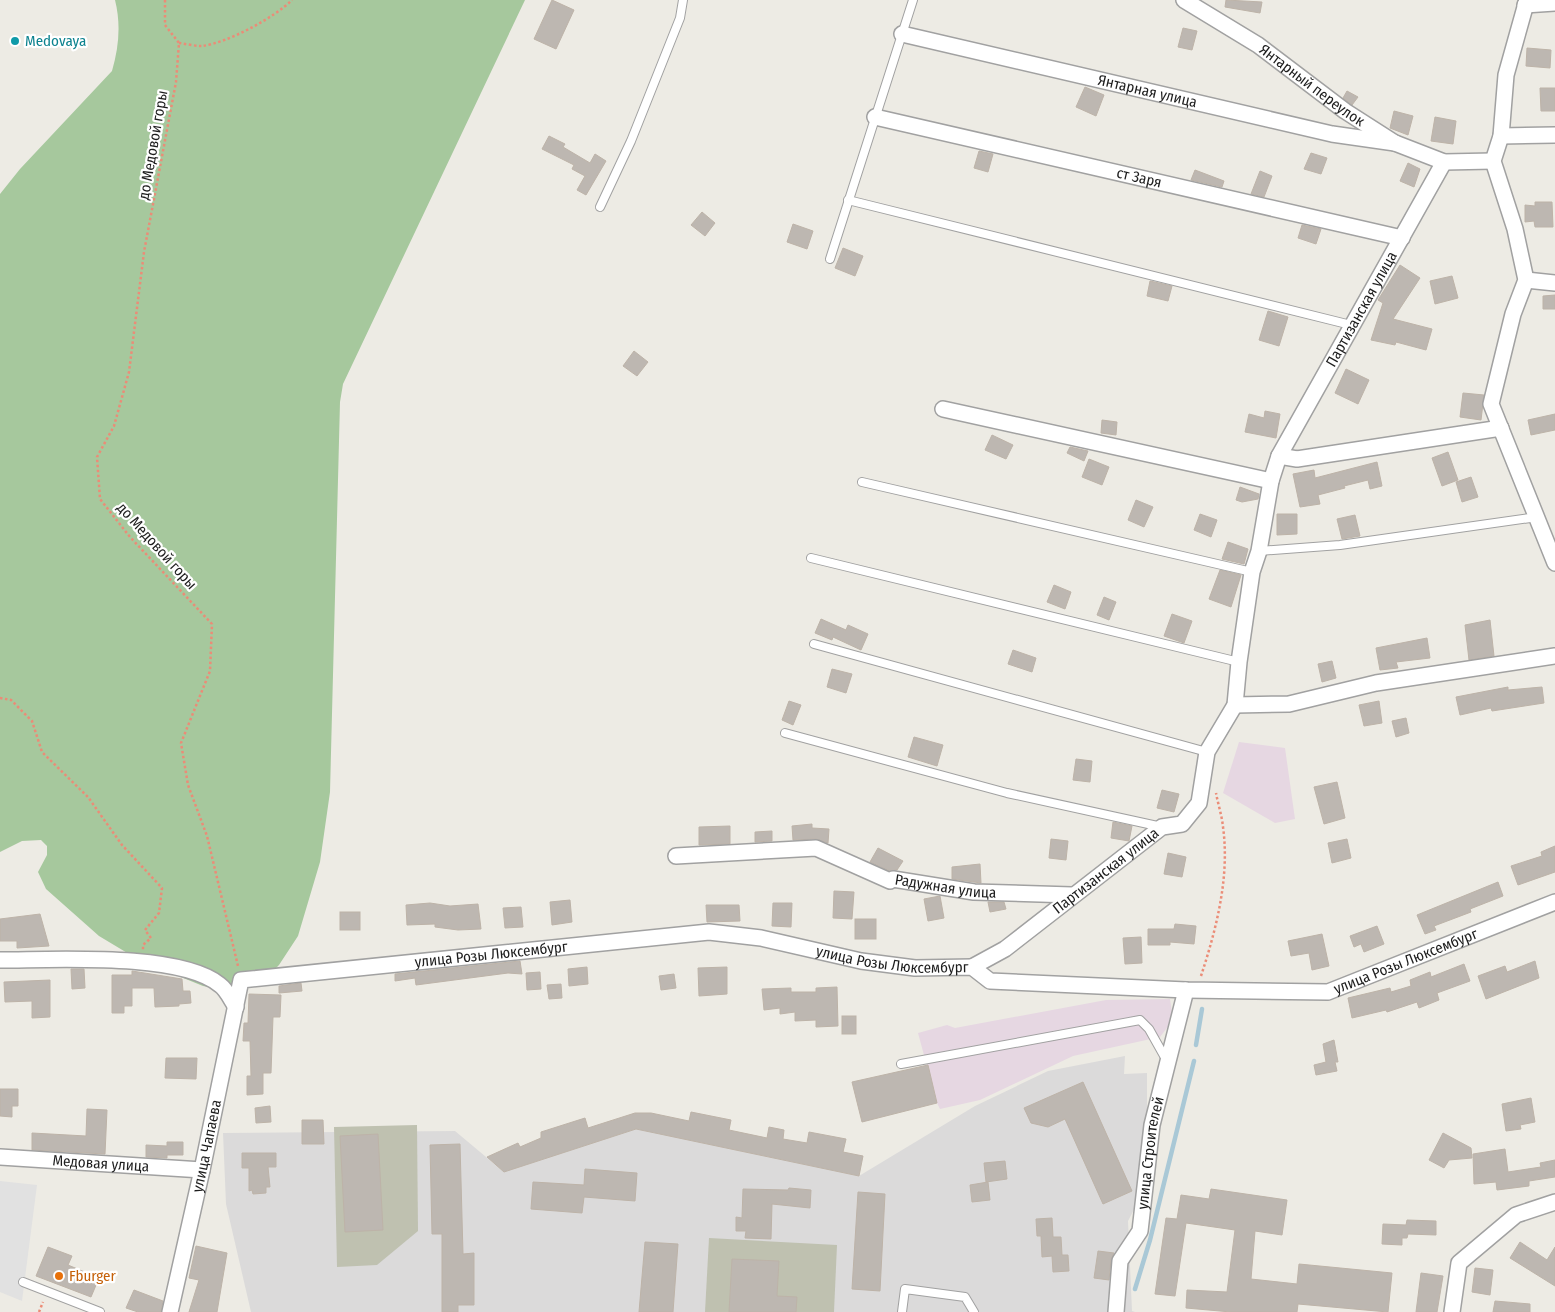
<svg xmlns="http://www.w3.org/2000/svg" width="1555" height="1312" font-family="'Fira Sans Condensed',sans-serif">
	<rect width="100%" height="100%" fill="#edebe4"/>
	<path fill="#dbdada" d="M1125,1056l-1,18 23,-1v46l-6,77 -13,25 4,90 3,1h-884l-25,-108 -3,-71 232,-2 49,41 132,-43 223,47 116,-70 73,-35z"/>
	<g fill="#e6d7e2">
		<path d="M1239,742l46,6 10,71 -20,4 -52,-30z"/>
		<path d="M1170,999l3,21 -13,17 -87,19 -93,44 -40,9 -3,-6 -19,-70 29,-8 8,3 151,-28z"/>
	</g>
	<g fill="#bfc1b0">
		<path d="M417,1125l1,106 -41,34 -40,2 -3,-140z"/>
		<path d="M709,1238l128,7 -3,67h-129z"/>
	</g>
	<path fill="#a6c89d" d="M115,0h410l-182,384 -3,18 -10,390 -10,70 -22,74 -19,29 -13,13 -35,13 -28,-5 -64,-26 -40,-24 -53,-47 -8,-17 9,-17v-9l-6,-6 -19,1 -22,11v-658l20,-25 92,-98c7,-24 9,-47 3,-71z"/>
	<path fill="#e1e1e1" d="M0,1181l37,4 -15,116 -22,-9z"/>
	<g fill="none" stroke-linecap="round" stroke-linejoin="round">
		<g stroke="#a9c8d6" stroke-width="4.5">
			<path d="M1196,1045l6,-36"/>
			<path d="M1135,1289l15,-49 44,-179"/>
		</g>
	</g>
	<g fill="#bdb7b1" stroke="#bdb3a8">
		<path d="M552,0l22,10 -18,39 -22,-10z"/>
		<path d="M1226,0l36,2 -2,11 -35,-6z"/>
		<path d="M1183,28l14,3 -5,19 -14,-3z"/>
		<path d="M1527,48l24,2 -1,18 -24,-2z"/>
		<path d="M1085,87l19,8 -8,21 -20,-9z"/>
		<path d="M1540,88h15v23h-14z"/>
		<path d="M1347,91l11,6 -6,8 -9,-7z"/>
		<path d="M1394,111l19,5 -5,19 -18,-7z"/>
		<path d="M1435,117l21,4 -3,23 -22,-3z"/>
		<path d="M549,136l16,8 -2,3 27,16 5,-9 11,7 -20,34 -9,-5 8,-14 -13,-7 2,-4 -32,-16z"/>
		<path d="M979,151l14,3 -5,18 -14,-4z"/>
		<path d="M1311,153l16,5 -6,16 -17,-5z"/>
		<path d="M1408,163l12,6 -6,18 -14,-6z"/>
		<path d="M1195,170l29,11 -2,6 -31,-7z"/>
		<path d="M1260,171l12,5 -8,21 -13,-3z"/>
		<path d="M1535,202h17l1,25h-18l-1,-6 -9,1v-17l10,1z"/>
		<path d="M702,212l13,11 -10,13 -14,-11z"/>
		<path d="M793,224l20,7 -6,18 -20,-7z"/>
		<path d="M1302,225l19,4 -5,15 -18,-6z"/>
		<path d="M843,248l20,8 -8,20 -20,-8z"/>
		<path d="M1400,265l20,13 -27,41 39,10 -6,21 -30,-8 -1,3 -24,-5 12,-37 -5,-3z"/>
		<path d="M1452,276l6,22 -23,6 -5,-23z"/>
		<path d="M1150,281l22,5 -4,15 -21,-5z"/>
		<path d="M1555,295v14h-12v-13z"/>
		<path d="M1268,311l20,6 -9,29 -20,-6z"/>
		<path d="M634,351l14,11 -11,14 -14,-10z"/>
		<path d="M1346,369l23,11 -11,24 -23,-11z"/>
		<path d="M1463,393l21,2 -3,25 -21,-3z"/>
		<path d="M1265,411l15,3 -4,24 -31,-6 4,-18 15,4z"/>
		<path d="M1555,414v16l-24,5 -3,-15z"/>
		<path d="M1102,420l15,2 -1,13 -15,-2z"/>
		<path d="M992,435l21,10 -7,14 -21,-9z"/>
		<path d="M1070,447l18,4 -4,10 -17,-8z"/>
		<path d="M1448,452l10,28 -16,6 -10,-28z"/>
		<path d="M1089,459l20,8 -7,18 -20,-8z"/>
		<path d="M1377,462l5,24 -12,3 -2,-9 -24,6 1,2 -27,7 2,9 -20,3 -7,-33 21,-4 1,8z"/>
		<path d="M1471,477l7,20 -16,5 -6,-20z"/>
		<path d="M1240,487l19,7 -1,5 -16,3 -6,-2z"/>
		<path d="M1136,500l17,7 -9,20 -16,-7z"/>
		<path d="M1200,514l17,6 -6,17 -17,-7z"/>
		<path d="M1277,514h20v20l-20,1z"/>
		<path d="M1355,515l5,21 -18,3 -5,-20z"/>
		<path d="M1228,542l20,7 -4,15 -22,-5z"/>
		<path d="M1220,570l21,5 -10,32 -22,-8z"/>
		<path d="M1054,585l17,7 -6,17 -18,-7z"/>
		<path d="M1104,597l12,5 -7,18 -12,-5z"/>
		<path d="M1172,614l20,7 -8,22 -20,-7z"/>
		<path d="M821,619l25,11 2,-5 20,9 -7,16 -28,-13 -1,3 -17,-7z"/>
		<path d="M1490,620l4,36 -25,4 -4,-35z"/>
		<path d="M1427,638l3,20 -34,4 2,6 -18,2 -4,-22z"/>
		<path d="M1013,650l23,8 -4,14 -24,-8z"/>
		<path d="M1332,661l4,17 -14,4 -4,-18z"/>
		<path d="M832,669l20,5 -6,19 -19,-6z"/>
		<path d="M1508,687v3l34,-3 2,16 -52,8 -1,-3 -31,7 -4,-18z"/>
		<path d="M789,701l12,4 -8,20 -11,-5z"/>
		<path d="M1379,701l3,22 -18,3 -5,-21z"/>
		<path d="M1406,718l3,15 -13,4 -4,-16z"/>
		<path d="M914,737l29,8 -6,21 -29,-9z"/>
		<path d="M1076,759l16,2 -2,21 -17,-2z"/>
		<path d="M1337,782l8,36 -21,6 -10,-37z"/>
		<path d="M1162,790l17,4 -5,18 -17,-4z"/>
		<path d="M1113,822l19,4 -3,15 -18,-3z"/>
		<path d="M812,824v4l17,1 -1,14 -12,-4 -23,1 -1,-14z"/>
		<path d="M730,826v18l-31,1v-18z"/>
		<path d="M772,831v10l-17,1v-10z"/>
		<path d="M1051,839l17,2 -2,19 -17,-2z"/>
		<path d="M1347,839l4,19 -19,5 -4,-20z"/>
		<path d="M1555,846v26l-37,13 -7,-19 31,-10 -1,-4z"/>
		<path d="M878,848l25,13 -6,9 -7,1 -20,-9z"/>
		<path d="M1168,853l18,4 -4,20 -18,-3z"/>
		<path d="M980,864l1,19 -29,-4v-12z"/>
		<path d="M1498,882l5,14 -33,13 1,3 -37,14 2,4 -11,4 -8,-19z"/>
		<path d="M834,891l20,1 -2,27 -19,-1z"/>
		<path d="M940,896l4,22 -16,3 -4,-22z"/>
		<path d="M570,900l2,22 -20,3 -2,-23z"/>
		<path d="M988,902h16l2,7 -16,3z"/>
		<path d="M430,903l20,3 28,-2 3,25 -23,1 -23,-3v-3l-28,1 -1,-20z"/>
		<path d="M773,903h19l-1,24 -19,-1z"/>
		<path d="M706,905h33l1,16 -33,1z"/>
		<path d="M521,907l2,20 -18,1 -2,-20z"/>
		<rect x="340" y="912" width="20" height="18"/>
		<path d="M40,914l9,32 -32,2v-7h-17v-22z"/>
		<rect x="855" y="919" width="21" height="20"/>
		<path d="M1175,924l21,2 -2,18 -24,-2v3h-22v-16h26z"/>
		<path d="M1377,926l7,18 -20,8 -3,-8 -7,3 -4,-11z"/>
		<path d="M1322,934l7,32 -17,4 -3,-17 -18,3 -3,-15z"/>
		<path d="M1141,937l1,26 -17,1 -2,-26z"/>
		<path d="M520,961l2,13 -14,-1 -92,12 -1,-7 -20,3v-7z"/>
		<path d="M1535,961l4,17 -53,21 -8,-23 27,-10 2,6z"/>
		<path d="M1464,964l6,17 -33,12 2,7 -20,8 -2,-6 -30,10 -1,-2 -34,8 -4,-20 42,-10 1,4 20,-6 -1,-6 20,-8 1,5z"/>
		<path d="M587,967l1,17 -19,2 -1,-17z"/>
		<path d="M727,967v27l-28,2 -1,-28z"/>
		<path d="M71,969h13l1,19 -13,1z"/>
		<path d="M132,971l50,8 1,12h7l1,12 -12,1v2l-24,1 -1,-19h-22v18h-8v7h-12v-38h20z"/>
		<path d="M540,972l1,17 -14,1 -1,-17z"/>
		<path d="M674,974l2,14 -15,2 -2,-14z"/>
		<path d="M50,980v37l-18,1v-17l-27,1 -1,-20z"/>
		<path d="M301,983l1,8 -23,2v-7z"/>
		<path d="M561,984l1,14 -13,1 -2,-14z"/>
		<path d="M837,987l1,39 -22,1v-7l-21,1v-9l-15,2v-6l-16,2 -2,-21 29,-1v4h25v-4z"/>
		<path d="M249,994l32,1 -1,22h-7l-2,56h-8v21l-16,1v-19h4l-1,-35h-7l1,-18h4z"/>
		<rect x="842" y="1016" width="14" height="18"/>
		<path d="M1334,1040l4,22h-3l2,9 -21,4 -2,-10 12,-3 -3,-18z"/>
		<path d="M166,1058h31l-1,21 -31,-1z"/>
		<path d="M928,1065l9,38 -75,19 -10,-40z"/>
		<path d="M1083,1082l49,109 -29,13 -38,-85 -17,8 -17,-4 -7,-15z"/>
		<path d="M0,1089h18v17h-6v11l-12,-1z"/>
		<path d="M1531,1098l4,24 -15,3 1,4 -15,2 -4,-27z"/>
		<path d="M270,1106l1,16 -15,1 -1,-15z"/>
		<path d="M87,1109l20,1 -2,44 -73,-4v-17l54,3z"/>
		<path d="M691,1112l40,8 -2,10 38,8 2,-11 15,3 -1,9 24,4 2,-11 37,7 -3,13 20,4 -4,20 -223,-47 -132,43 -17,-15 31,-14 2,4 21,-9v-6l44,-14 3,10 47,-15h16l38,8z"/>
		<path d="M302,1120h21l1,24h-22z"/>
		<path d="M1443,1133l28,15 1,10 -23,2 -5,8 -15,-8z"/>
		<path d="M378,1134l5,96 -38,2 -5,-96z"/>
		<path d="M167,1142h16v13h-16v3l-21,-1v-12l21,1z"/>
		<path d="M460,1144l3,110 11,-1v52h-16v7h-16v-78h-10l-2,-89z"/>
		<path d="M1505,1149l3,23 33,-5 -1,-4 15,-3v17l-26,4v5l-32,4 -1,-8 -22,2 -1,-30z"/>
		<path d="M242,1153h34v14h-8l2,20h-4v6l-13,1 -1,-4 -3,1v-23h-7z"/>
		<path d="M1005,1161l2,18 -21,3 -2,-19z"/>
		<path d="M585,1169l52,4 -2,28 -51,-4 -2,16 -51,-4 2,-27 51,3z"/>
		<path d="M988,1182l2,18 -18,2 -2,-17z"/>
		<path d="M789,1188l22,2 -1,18 -38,-4 -1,35 -26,-1 1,-7h-10v-14l6,1 1,-29 45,1z"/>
		<path d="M1211,1189l76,11 -5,35 -27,-4 -4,48 46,5 2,-20 93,9 -4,39 -90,-8 -1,8h-66l-45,-4 1,-18 40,2 8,-62 -49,-7 -11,73 -20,-2 11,-76 11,1 4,-24 28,4z"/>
		<path d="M858,1192l27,2 -5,97 -28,-2z"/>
		<path d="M1052,1218l1,19h8l1,18h6l1,16 -16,1 -1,-16 -10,1 -1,-21h-4l-1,-17z"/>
		<path d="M1407,1220l29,1v14l-28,-1 -1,4h-5v7l-20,-1 1,-20 23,1z"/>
		<path d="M645,1242l33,2 -5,68h-34z"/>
		<path d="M1520,1242l27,18 8,-13v39l-45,-28z"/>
		<path d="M196,1246l31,7 -10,59h-28l10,-32 -10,-2z"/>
		<path d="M48,1247l24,9 -4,9 31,13 -8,19 -55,-21z"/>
		<path d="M1098,1251l16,2 -3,7 -2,20 -15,-2z"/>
		<path d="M732,1259l47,2 -2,35 20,1 -1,15h-67z"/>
		<path d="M1475,1268l18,2 -3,25 -18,-3z"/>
		<path d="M1421,1273l22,3 -6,36h-21z"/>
		<path d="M134,1290l29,11 -2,11h-23l-12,-4z"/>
		<path d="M1495,1301l35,3v8h-37z"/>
	</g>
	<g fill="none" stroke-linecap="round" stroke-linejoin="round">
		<defs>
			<g id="lane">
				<path d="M848,200l503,125"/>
				<path d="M600,207l31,-66 49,-123 3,-18"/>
				<path d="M830,259l83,-259"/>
				<path d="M862,482l390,90"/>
				<path d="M1259,551l81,-6 197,-28"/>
				<path d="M811,558l428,104"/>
				<path d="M814,644l393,108"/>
				<path d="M785,733l222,60 155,34"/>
				<path d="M901,1064l239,-44 9,9 18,32"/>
				<path d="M23,1282l77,30"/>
				<path d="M902,1312l3,-23 60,8 9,15"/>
			</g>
			<g id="street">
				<path id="s1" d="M1184,0l74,45 87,66 50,32 49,19 49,-1"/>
				<path d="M1527,0l-21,75 -5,61 -8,25 22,68 11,51 -13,34 -22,90 64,159"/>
				<path d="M1525,5l30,-2"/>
				<path id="s2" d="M902,34l430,100 63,9"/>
				<path id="s3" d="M875,117l527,121"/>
				<path d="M1501,136l54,-1"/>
				<path d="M1526,280l29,3"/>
				<path d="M943,409l328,72"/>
				<path d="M1279,456l18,3 204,-31"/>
				<path d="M1235,705l54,-1 87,-21 179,-27"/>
				<path id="s4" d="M676,856l140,-8 74,33 3,-2 81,13 98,3"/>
				<path d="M0,960c53,0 180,-8 220,25 7,5 11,15 16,22"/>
				<path id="s5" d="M972,967l33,-18 157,-122 20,-3 17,-21 8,-51 28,-47 4,-43 13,-90 7,-21 12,-70 8,-25 165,-294"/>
				<path id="s6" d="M0,1157l202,13"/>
				<path id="s7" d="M170,1312l32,-142 39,-190 468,-48 52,6 100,23 54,7 57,-1 18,14 196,9 142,2 227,-90"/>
				<path id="s8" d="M1116,1312l4,-51 20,-30 12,-106 34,-135"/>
				<path d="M1452,1312l7,-49 57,-48 39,-13"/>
			</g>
		</defs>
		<use href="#lane" stroke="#a1a1a1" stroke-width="10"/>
		<use href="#street" stroke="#a1a1a1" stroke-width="18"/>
		<g stroke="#eb8c77" stroke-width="2.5" stroke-dasharray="2.5 2.5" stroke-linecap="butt">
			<path d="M165,0v25l14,18 -3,39 -32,170 -15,120 -15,54 -17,31 3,42 30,38 82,87 -2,47 -29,72 7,42 19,51 31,130"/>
			<path d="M179,43c7,1 16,3 23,3 25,-3 72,-28 90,-46"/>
			<path d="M0,698l11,2 21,21 10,31 46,45 34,48 40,43 -3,25 -14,17 6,8 -8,7v5"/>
			<path d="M1201,976c15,-46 29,-99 22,-149 -1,-11 -5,-23 -7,-34"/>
			<path d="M39,1312l4,-10"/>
		</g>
		<use href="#lane" stroke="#fff" stroke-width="8"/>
		<use href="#street" stroke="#fff" stroke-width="15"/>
	</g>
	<circle fill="#0f9aa8" stroke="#fff" stroke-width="2" cx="15" cy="41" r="5"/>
	<circle fill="#e8710a" stroke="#fff" stroke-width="2" cx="59" cy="1276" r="5"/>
	<g text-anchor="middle" stroke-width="4.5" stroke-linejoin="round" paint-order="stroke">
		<g font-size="15" fill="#0d838f" stroke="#fff" text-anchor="start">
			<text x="25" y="46">Medovaya</text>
		</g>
		<g font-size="15" fill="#1d1d1d" stroke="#fff">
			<text dy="5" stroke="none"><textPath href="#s1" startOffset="154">Янтарный переулок</textPath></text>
			<text dy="5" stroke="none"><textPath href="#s2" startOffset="252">Янтарная улица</textPath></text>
			<text transform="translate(153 145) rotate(-80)" y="5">до Медовой горы</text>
			<text dy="5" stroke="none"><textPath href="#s3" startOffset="271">ст Заря</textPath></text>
			<text dy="5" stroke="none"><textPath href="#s5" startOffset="812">Партизанская улица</textPath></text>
			<text transform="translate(157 546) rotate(48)" y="5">до Медовой горы</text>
			<text dy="5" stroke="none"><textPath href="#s5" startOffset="165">Партизанская улица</textPath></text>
			<text dy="5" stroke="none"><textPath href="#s4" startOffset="278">Радужная улица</textPath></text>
			<text dy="5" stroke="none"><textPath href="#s7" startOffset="591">улица Розы Люксембург</textPath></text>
			<text dy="5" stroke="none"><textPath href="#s7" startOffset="996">улица Розы Люксембург</textPath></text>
			<text dy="5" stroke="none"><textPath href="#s7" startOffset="1521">улица Розы Люксембург</textPath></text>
			<text dy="5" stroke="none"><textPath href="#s7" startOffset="170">улица Чапаева</textPath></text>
			<text dy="5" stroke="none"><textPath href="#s8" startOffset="166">улица Строителей</textPath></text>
			<text dy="5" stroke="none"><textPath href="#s6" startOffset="101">Медовая улица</textPath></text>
		</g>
		<g font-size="15" fill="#c56008" stroke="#fff" text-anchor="start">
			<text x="69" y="1281">Fburger</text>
		</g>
	</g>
</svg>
